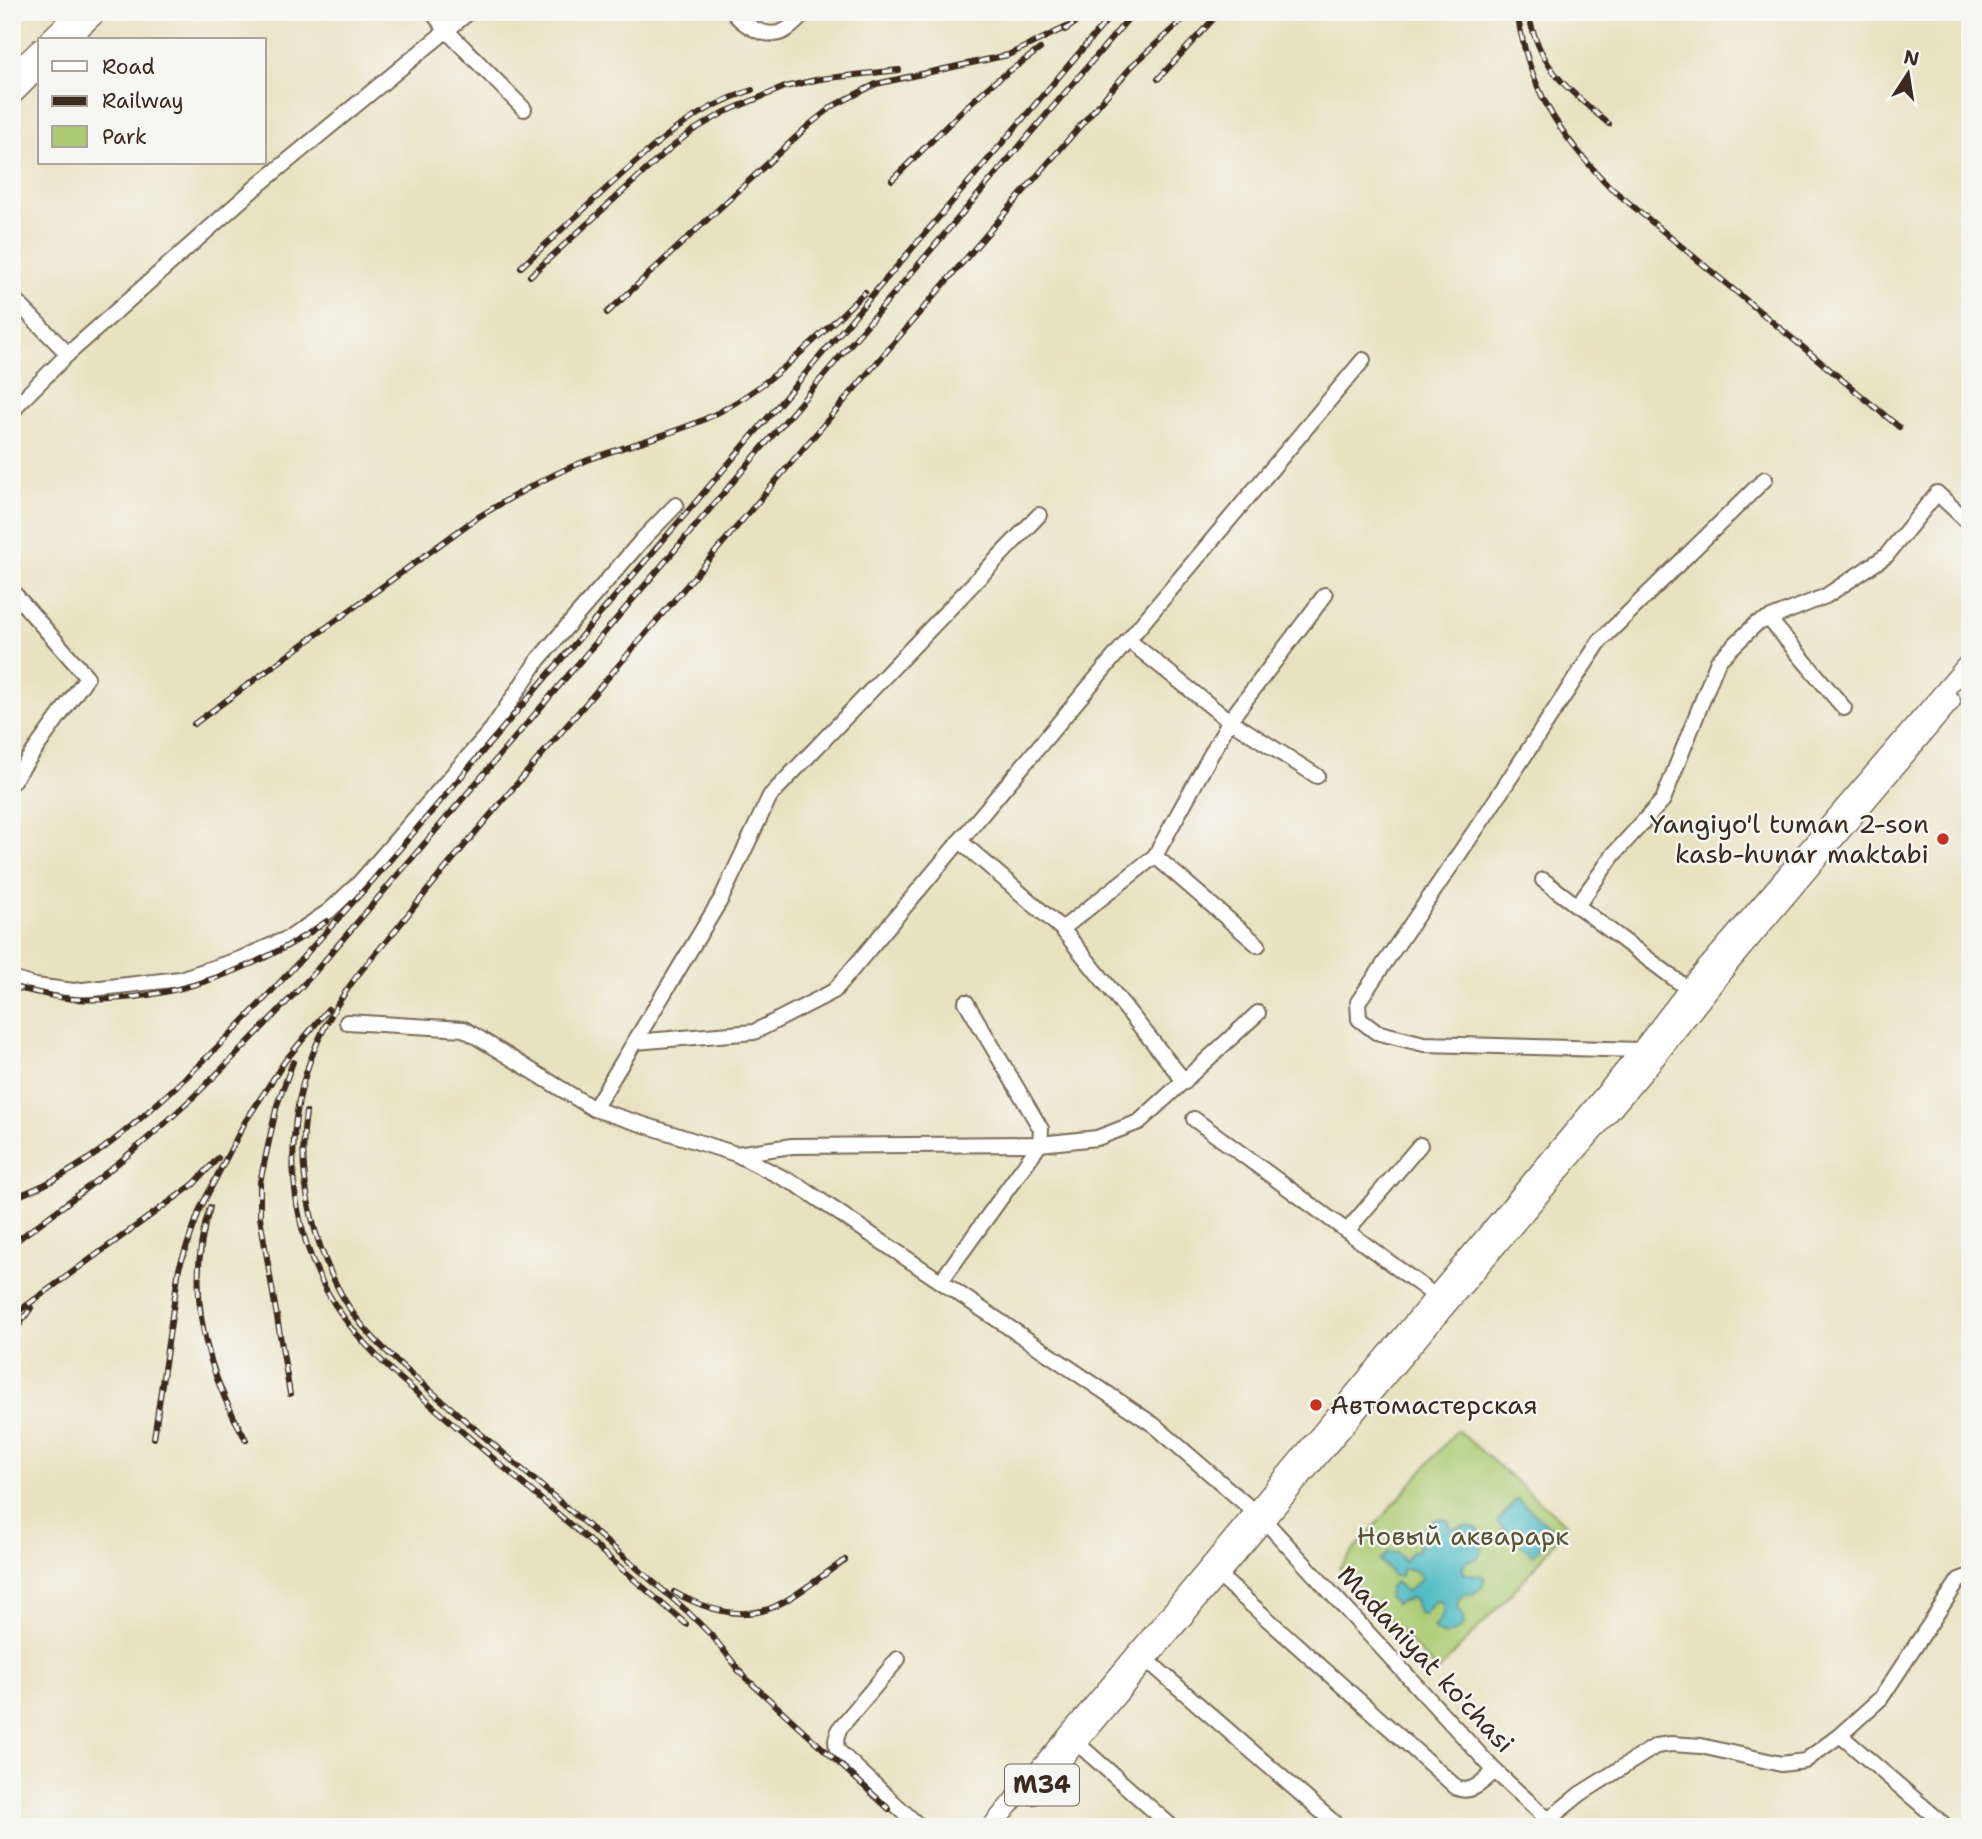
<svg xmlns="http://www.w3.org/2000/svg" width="1982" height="1839" font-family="'Shantell Sans',sans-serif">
	<rect width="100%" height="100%" fill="#f6f6f2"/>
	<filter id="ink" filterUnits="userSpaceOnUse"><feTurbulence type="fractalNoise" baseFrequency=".0143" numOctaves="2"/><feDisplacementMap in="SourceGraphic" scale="14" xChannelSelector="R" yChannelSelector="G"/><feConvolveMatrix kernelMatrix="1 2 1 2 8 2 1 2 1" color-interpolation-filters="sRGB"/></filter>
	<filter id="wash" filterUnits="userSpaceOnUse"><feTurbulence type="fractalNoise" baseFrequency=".00686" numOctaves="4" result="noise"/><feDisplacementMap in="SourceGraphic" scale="28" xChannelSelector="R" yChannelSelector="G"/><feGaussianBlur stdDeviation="1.57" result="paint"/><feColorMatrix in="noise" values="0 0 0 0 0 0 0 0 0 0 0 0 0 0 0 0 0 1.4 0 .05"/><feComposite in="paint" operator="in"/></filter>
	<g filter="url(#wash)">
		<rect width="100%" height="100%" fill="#e9e2c1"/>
		<path fill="#accc73" stroke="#747b48" stroke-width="2" d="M1457,1430l110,95 -34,45 -95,101 -99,-103z"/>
		<g fill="#4dbbc5" stroke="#447272" stroke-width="2">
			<path d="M1517,1499l38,32 -22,24 -36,-33z"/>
			<path d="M1442,1518l6,2 4,8c8,2 9,-3 17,-2 18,1 15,23 8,33l-11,2 -4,7 3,6 16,1 4,4 -3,8 -9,7h-9l-6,7 -1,7 5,5 2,12c-10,10 -21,14 -31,3 7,-9 14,-16 8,-27h-6l-11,14 -5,-2 -4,-13 -5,-2 -14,6 -8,-7 2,-11 6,-4 10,10 16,-13 -5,-7 -11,-4 -4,2 -1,6h-8l-13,-16 9,-8c9,0 10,3 15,10l8,-11 6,-1c2,-16 6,-30 24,-32z"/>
		</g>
	</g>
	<g filter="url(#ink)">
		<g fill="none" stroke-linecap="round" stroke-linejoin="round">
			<defs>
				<g id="minor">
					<path d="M432,12l16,20 76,77"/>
					<path d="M733,12c10,13 34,28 51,19 8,-4 16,-13 22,-19"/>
					<path d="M12,297l56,57"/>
					<path d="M12,413l7,-10 49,-49 188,-167 213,-175"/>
					<path d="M12,591l75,86 -75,105"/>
					<path d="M1769,619l75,89"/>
					<path d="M1128,640l95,76 94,60"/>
					<path d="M960,841l102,88 123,153"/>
					<path d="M1155,856l103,89"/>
					<path d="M1543,880l145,109"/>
					<path d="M1577,906l37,-52 49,-54 55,-139 38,-37 70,-28 60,-40 51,-63 33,31"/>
					<path d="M1062,929l93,-73 75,-136 95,-125"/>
					<path d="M12,979l23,7 39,5 106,-12 60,-20 51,-22 38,-26 31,-29 132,-153 46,-69 105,-121 33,-34"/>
					<path d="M347,1022l117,7 130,80 142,45 63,32 355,239 110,95 231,251 61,56"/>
					<path d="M635,1042l119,-10 80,-41 529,-631"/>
					<path d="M1641,1050l-217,-6 -48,-12 -17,-13 -1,-17 127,-186 115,-175 165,-162"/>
					<path d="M594,1109l127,-210 49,-103 269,-281"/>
					<path d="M1194,1119l240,176"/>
					<path d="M736,1154l56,-8 248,-2 57,-6 42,-16 119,-109"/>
					<path d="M1347,1231l73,-86"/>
					<path d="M941,1281l99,-137 1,-15 -75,-127"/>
					<path d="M1218,1575l239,213c15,7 27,-8 38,-17"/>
					<path d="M898,1659l-59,70 -3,11 1,10 83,77"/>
					<path d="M1147,1660l192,167"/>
					<path d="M1840,1735l107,92"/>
					<path d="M1077,1743l95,84"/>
					<path d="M1544,1826l4,-6 32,-26 76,-48 15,-2 30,2 80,18 24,-3 35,-26 41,-37 78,-118 11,-4"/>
				</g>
				<g id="major">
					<path d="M48,40l29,-28"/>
					<path d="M68,40l30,-28"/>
					<path d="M12,75l28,-27"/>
					<path d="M12,96l28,-28"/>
					<path d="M1033,1795l621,-735 76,-97 221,-262"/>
					<path d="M991,1827l650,-777 47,-61 282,-328"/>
				</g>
			</defs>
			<use href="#minor" stroke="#786a57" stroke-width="18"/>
			<use href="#major" stroke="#786a57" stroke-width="21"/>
			<use href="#minor" stroke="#fff" stroke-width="14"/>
			<use href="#major" stroke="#fff" stroke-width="18"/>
			<defs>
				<g id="rail">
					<path d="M1517,12c12,77 41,122 94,176l288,239"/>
					<path d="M1528,12c12,58 39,76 81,112"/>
					<path d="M1065,30l26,-18"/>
					<path d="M1158,79l62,-67"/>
					<path d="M892,180l74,-73 27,-24 47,-34"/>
					<path d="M521,267c29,-27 59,-54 88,-81 46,-42 82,-76 143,-96"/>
					<path d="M530,276l137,-125 25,-20 33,-19 60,-25 35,-8 79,-9"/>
					<path d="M607,313l202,-188 24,-19 43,-22 132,-29 65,-31"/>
					<path d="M194,724l281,-205c35,-21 70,-42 108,-57 39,-16 81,-25 120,-42 64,-29 112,-81 162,-128"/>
					<path d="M12,987c21,4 43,11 63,12 88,5 181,-28 252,-78"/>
					<path d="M306,1112c-10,67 9,143 46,200 14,20 33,38 51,55l284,244 26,26 31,39"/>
					<path d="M12,1198c62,-21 111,-63 158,-106 73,-66 137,-139 203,-212l741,-868"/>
					<path d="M210,1207c-26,82 -6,160 36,233"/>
					<path d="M12,1244c60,-44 121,-90 175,-141 44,-42 86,-86 127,-130l820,-961"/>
					<path d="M12,1316l182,-132 24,-26"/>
					<path d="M12,1335l19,-27"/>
					<path d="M290,1394l-30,-177v-35l17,-77 16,-43"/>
					<path d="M154,1438l25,-170 21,-59 45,-87 40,-61 43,-52"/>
					<path d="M674,1592c25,14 58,26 88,19 23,-5 62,-37 83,-51"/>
					<path d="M686,1624l-292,-251c-18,-17 -35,-35 -50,-55 -49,-67 -62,-155 -41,-235 9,-33 26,-68 46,-96 17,-25 39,-46 57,-70 55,-69 112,-135 170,-202 185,-216 369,-434 557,-650l56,-51"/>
					<path d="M737,1670l152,139"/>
				</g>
			</defs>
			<use href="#rail" stroke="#3b2a1e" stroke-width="6"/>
			<use href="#rail" stroke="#f6f6f2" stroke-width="3.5" stroke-dasharray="10" stroke-linecap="butt"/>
		</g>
	</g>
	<g fill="#c8321e" stroke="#f6f6f2" stroke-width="2.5">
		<circle cx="1943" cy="839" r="7"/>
		<circle cx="1316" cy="1405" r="7"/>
	</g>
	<g text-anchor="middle" stroke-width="5" stroke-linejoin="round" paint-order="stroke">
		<rect fill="#f6f6f2" stroke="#73675e" stroke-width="2" x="1005" y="1764.5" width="74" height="41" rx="5"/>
		<g font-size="24" font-weight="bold" fill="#3b2a1e">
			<text x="1042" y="1793">M34</text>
		</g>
		<g font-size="26" fill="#3b2a1e" stroke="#f6f6f2" text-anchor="end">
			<text x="1929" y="833">Yangiyo'l tuman 2-son<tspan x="1929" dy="30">kasb-hunar maktabi</tspan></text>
			<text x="1330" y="1414" text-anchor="start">Автомастерская</text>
		</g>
		<g font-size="26" fill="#575233" stroke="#f6f6f2">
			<text x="1463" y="1545">Новый акварарк</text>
		</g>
		<g font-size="26" fill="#3b2a1e" stroke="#f6f6f2">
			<text transform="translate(1426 1659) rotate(47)" y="9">Madaniyat ko'chasi</text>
		</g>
	</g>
	<rect width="1982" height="1839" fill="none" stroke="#f6f6f2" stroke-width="42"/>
	<rect x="38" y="38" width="228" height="126" fill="#f6f6f2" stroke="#aba49d" stroke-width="2"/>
	<rect x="52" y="61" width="35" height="10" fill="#ffffff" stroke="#aba49d" stroke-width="2"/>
	<text x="102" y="74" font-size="21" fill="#3b2a1e">Road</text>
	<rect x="52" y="96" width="35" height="10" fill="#3b2a1e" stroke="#aba49d" stroke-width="2"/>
	<text x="102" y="108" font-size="21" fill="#3b2a1e">Railway</text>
	<rect x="52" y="126" width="35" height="21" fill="#accc73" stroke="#aba49d" stroke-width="2"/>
	<text x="102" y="144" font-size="21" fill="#3b2a1e">Park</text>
	<g transform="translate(1908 74) rotate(12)" stroke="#f6f6f2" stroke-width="5" paint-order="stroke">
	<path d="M0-5L12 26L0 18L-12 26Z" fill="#3b2a1e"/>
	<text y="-10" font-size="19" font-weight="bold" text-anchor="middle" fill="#3b2a1e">N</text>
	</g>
</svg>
